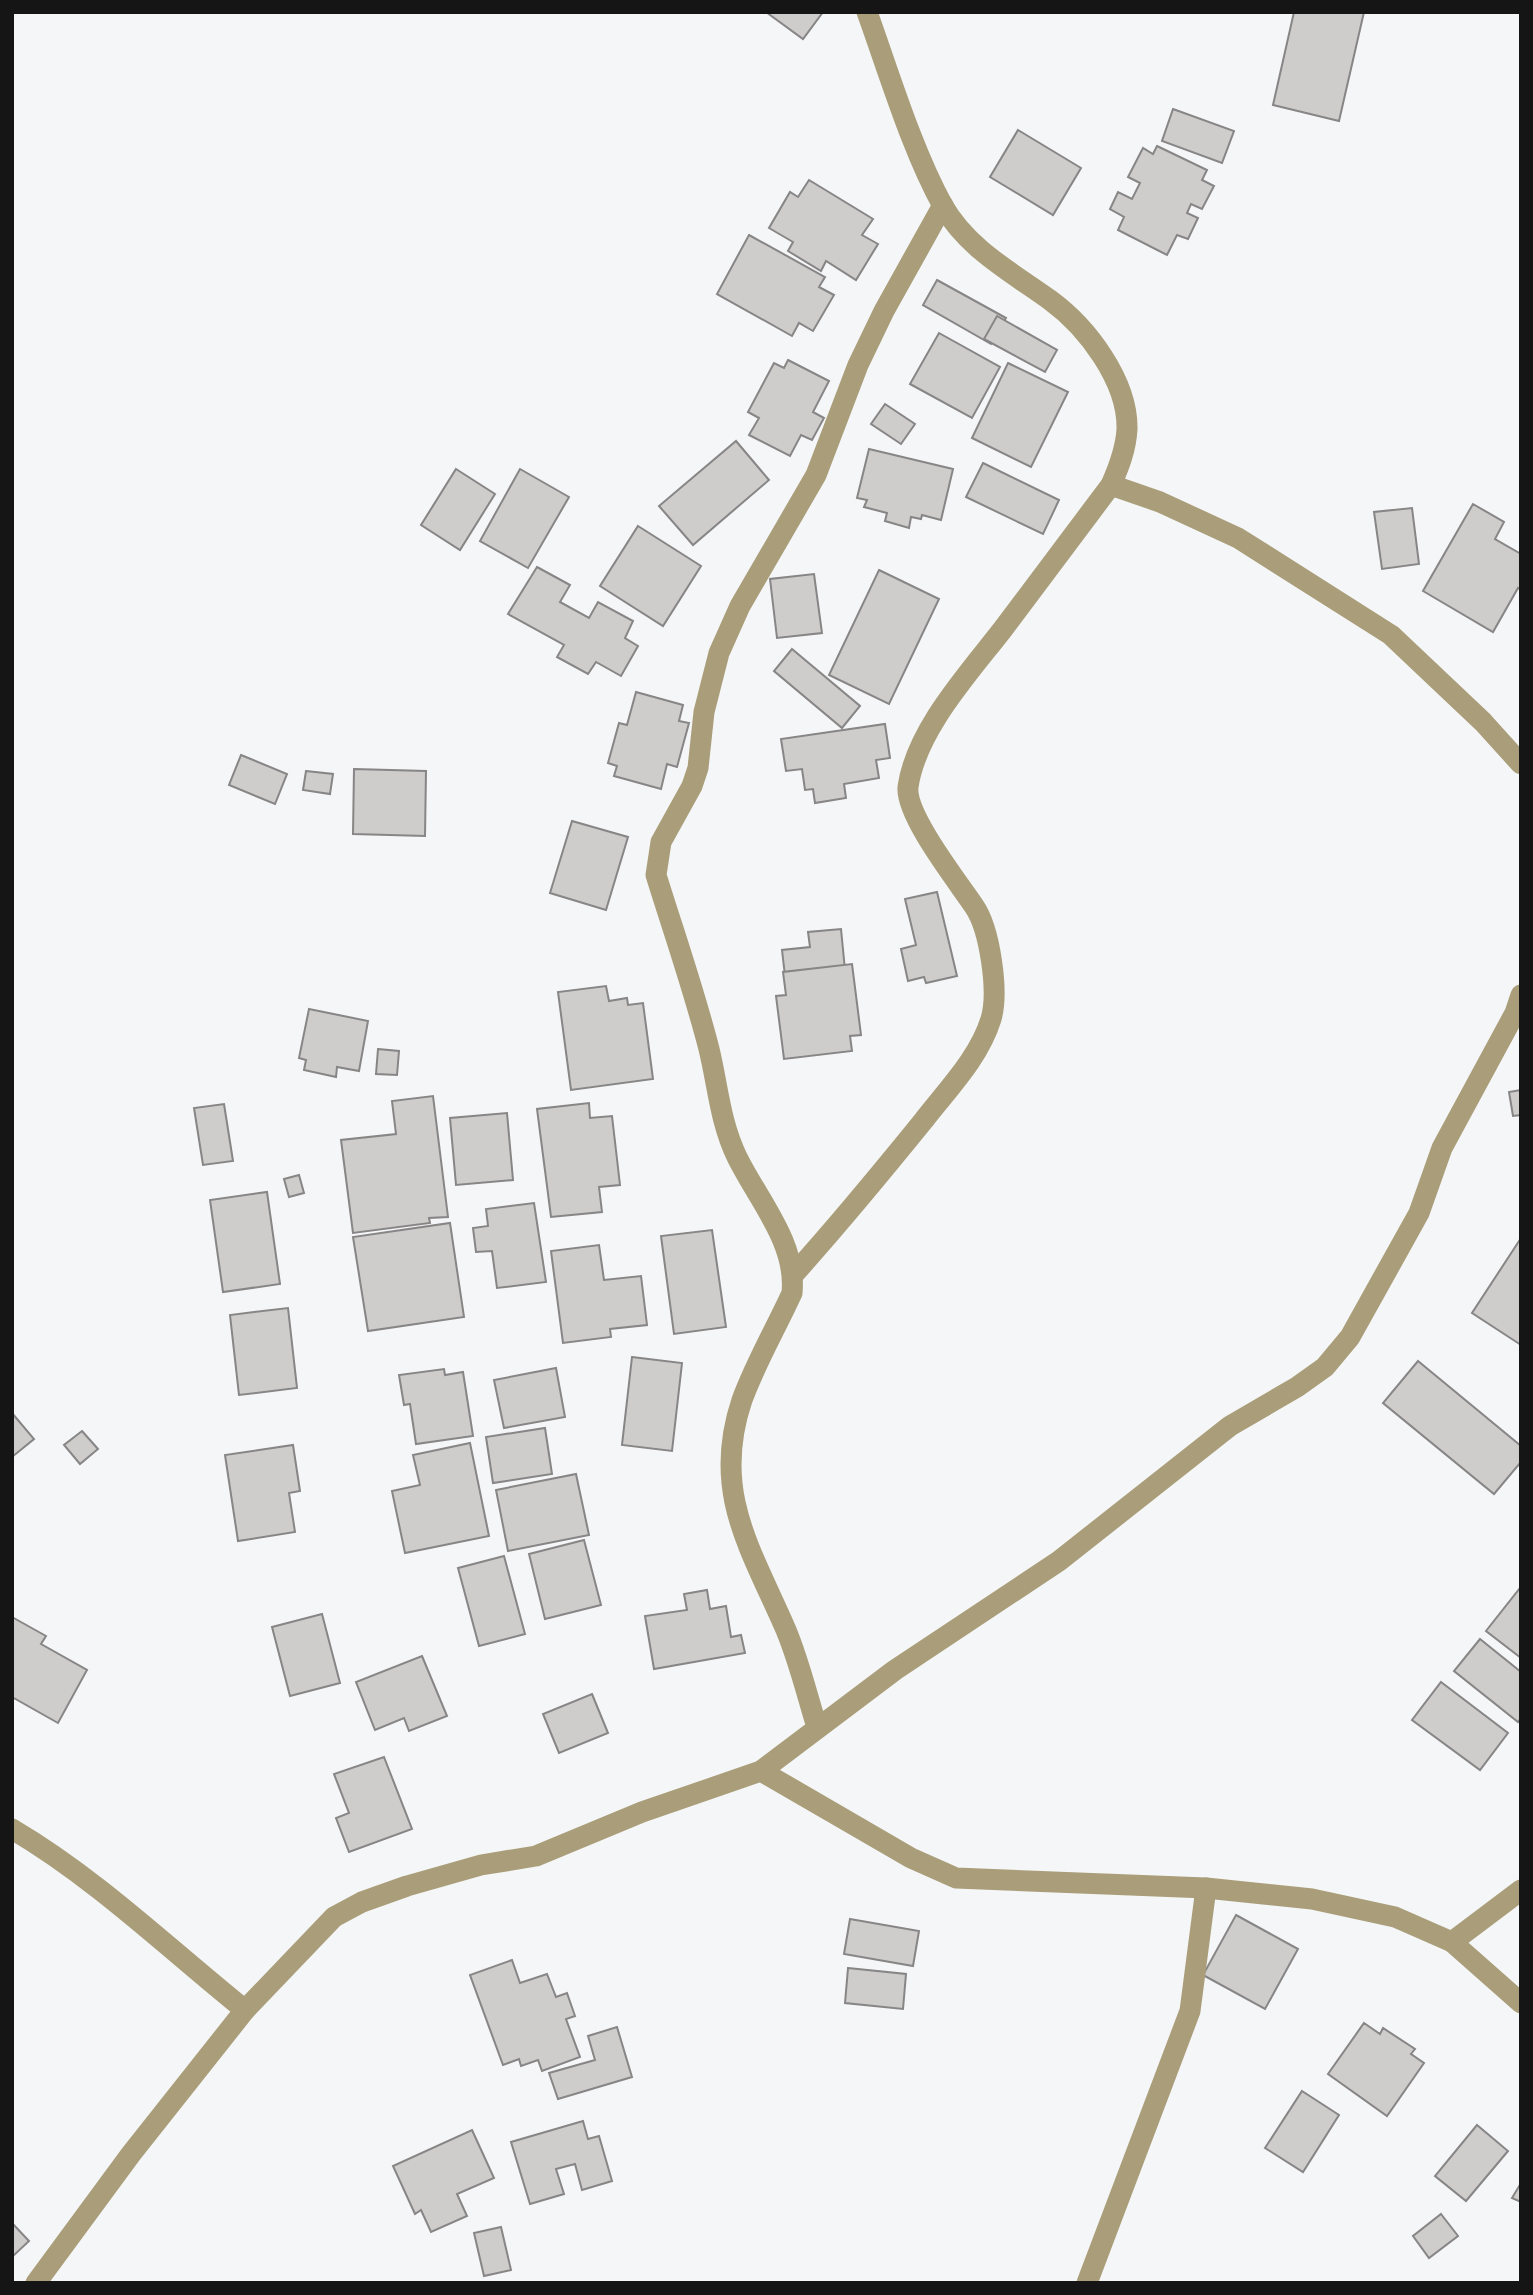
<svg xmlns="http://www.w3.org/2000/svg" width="1533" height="2295" font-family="Inter,sans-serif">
	<rect width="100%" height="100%" fill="#f5f6f7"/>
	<g fill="#cecdcc" stroke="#878585" stroke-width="2">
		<path d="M766,12h57l-20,27z"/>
		<path d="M1294,12h70l-25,109 -66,-16z"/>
		<path d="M1173,109l61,22 -12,32 -60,-22z"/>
		<path d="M1018,130l63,38 -28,47 -63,-38z"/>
		<path d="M1157,146l50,24 -5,10 12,6 -12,23 -11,-5 -4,9 11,5 -10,21 -11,-4 -10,20 -49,-25 6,-13 -14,-8 8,-17 14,7 8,-16 -12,-6 15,-29 10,6z"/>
		<path d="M809,180l64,39 -11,16 16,9 -22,36 -30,-19 -5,10 -33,-20 5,-9 -24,-14 21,-36 8,5z"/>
		<path d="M749,235l76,42 -6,10 15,8 -21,36 -14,-8 -7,13 -75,-42z"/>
		<path d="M937,280l69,38 -15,26 -68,-39z"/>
		<path d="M997,316l60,34 -12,22 -61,-33z"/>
		<path d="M939,333l61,34 -28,51 -62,-34z"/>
		<path d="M788,360l41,21 -16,31 11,6 -12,22 -11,-5 -11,21 -41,-21 10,-17 -11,-6 26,-49 10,5z"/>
		<path d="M1008,363l60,29 -37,75 -59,-29z"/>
		<path d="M885,404l30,20 -14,20 -30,-20z"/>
		<path d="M736,441l33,39 -76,65 -34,-39z"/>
		<path d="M869,449l84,20 -12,51 -19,-5 -1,4 -10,-2 -2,11 -24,-7 2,-8 -23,-6 3,-7 -10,-2z"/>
		<path d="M983,463l76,37 -16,34 -77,-37z"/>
		<path d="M456,469l39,25 -35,56 -39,-25z"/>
		<path d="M520,469l49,28 -41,71 -48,-27z"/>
		<path d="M1473,504l31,18 -9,17 26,15v36l-3,-2 -25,44 -70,-41z"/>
		<path d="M1412,508l7,56 -37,5 -8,-57z"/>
		<path d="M638,526l63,40 -38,60 -63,-40z"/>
		<path d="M537,567l33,18 -10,17 29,16 9,-16 35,19 -8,17 13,8 -17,30 -25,-14 -8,12 -31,-17 7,-12 -56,-31z"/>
		<path d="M879,570l60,29 -50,105 -60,-29z"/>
		<path d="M814,574l8,59 -45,5 -7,-59z"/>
		<path d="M792,649l68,57 -18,22 -68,-57z"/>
		<path d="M636,692l47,13 -4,16 10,2 -12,44 -10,-3 -6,25 -47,-13 3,-10 -9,-3 11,-40 8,2z"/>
		<path d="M885,724l5,34 -14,2 3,18 -35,6 2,14 -31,5 -2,-14 -8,1 -3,-21 -16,2 -5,-32z"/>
		<path d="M241,755l46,19 -12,30 -46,-19z"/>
		<path d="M354,769l72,2 -1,65 -72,-2z"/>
		<path d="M306,771l27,3 -3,20 -27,-4z"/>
		<path d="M572,821l56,16 -22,73 -56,-17z"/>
		<path d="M937,892l20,84 -31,7 -2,-6 -16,4 -7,-32 15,-4 -11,-46z"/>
		<path d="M841,929l4,41 -60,6 -3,-26 28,-3 -2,-15z"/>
		<path d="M852,964l9,71 -11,1 2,15 -68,8 -8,-63 10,-1 -3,-23z"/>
		<path d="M606,986l3,15 18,-3 1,7 15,-2 10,76 -82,11 -13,-98z"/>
		<path d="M309,1009l59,12 -9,50 -22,-4 -1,10 -32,-7 2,-10 -7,-2z"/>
		<path d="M378,1049l21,2 -2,24 -21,-1z"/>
		<path d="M1521,1090v25l-8,1 -4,-24z"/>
		<path d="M433,1096l15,121 -19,1 1,5 -77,10 -12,-93 55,-6 -4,-33z"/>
		<path d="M589,1103l1,15 22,-2 8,69 -21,2 3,25 -51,5 -14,-108z"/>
		<path d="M224,1104l9,57 -30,4 -9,-57z"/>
		<path d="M507,1113l6,67 -57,5 -6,-67z"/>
		<path d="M299,1175l5,18 -15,4 -5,-18z"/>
		<path d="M267,1192l13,92 -57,8 -13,-92z"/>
		<path d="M534,1203l12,79 -49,6 -5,-37 -16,1 -3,-24 15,-2 -2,-17z"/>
		<path d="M450,1223l14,94 -96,14 -15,-94z"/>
		<path d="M712,1230l14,97 -52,7 -13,-98z"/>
		<path d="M1521,1238v107l-49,-32z"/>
		<path d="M599,1245l5,35 37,-4 6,49 -37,4 1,8 -48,6 -12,-92z"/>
		<path d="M288,1308l9,80 -58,7 -9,-80z"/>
		<path d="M632,1357l50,6 -10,88 -50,-6z"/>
		<path d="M1418,1361l103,85v16l-27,32 -111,-91z"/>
		<path d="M556,1368l9,49 -61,11 -10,-48z"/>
		<path d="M444,1369l1,6 18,-3 10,64 -57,8 -6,-40 -6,1 -5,-30z"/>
		<path d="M12,1413l22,26 -22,18z"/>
		<path d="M545,1428l7,46 -59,9 -7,-46z"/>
		<path d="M82,1431l16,18 -18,15 -16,-19z"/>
		<path d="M470,1443l19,93 -84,17 -13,-62 28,-6 -7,-30z"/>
		<path d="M293,1445l7,46 -11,2 6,39 -57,9 -13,-86z"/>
		<path d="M576,1474l13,61 -81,16 -12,-61z"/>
		<path d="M584,1540l17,65 -56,14 -16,-65z"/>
		<path d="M504,1556l21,78 -46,12 -21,-78z"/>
		<path d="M1520,1588l1,1v69l-35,-27z"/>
		<path d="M707,1590l3,19 16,-3 5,31 10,-2 4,18 -91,16 -9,-53 42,-6 -3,-16z"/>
		<path d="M322,1614l18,69 -50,13 -18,-69z"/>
		<path d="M12,1617l34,19 -5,8 46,26 -29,53 -46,-26z"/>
		<path d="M1480,1639l41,33v46l-3,4 -64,-51z"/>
		<path d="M422,1656l25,60 -38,15 -5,-13 -29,12 -19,-48z"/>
		<path d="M1441,1682l67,51 -28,37 -68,-50z"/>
		<path d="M592,1694l16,39 -49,20 -16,-39z"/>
		<path d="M384,1757l28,72 -63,23 -13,-34 13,-5 -15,-39z"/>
		<path d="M1236,1915l62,34 -33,60 -62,-34z"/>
		<path d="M850,1919l69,12 -6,35 -69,-12z"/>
		<path d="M512,1960l8,23 27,-9 9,23 11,-4 8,23 -9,3 14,38 -38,14 -4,-11 -17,6 -2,-7 -16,6 -33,-90z"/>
		<path d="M848,1968l58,6 -3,35 -58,-6z"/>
		<path d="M1364,2023l16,11 3,-6 32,21 -4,5 13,9 -37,53 -59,-42z"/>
		<path d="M617,2027l15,50 -74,22 -9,-26 46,-13 -7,-24z"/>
		<path d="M1302,2091l37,24 -36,57 -38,-24z"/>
		<path d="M583,2121l5,18 11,-3 13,45 -30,9 -7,-26 -19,5 8,25 -34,10 -19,-62z"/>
		<path d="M1477,2125l31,26 -42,50 -31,-25z"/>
		<path d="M472,2130l22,48 -37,16 10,22 -36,16 -10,-22 -6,4 -22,-48z"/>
		<path d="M1521,2183v19l-9,-4z"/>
		<path d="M1441,2214l17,22 -29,22 -16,-22z"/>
		<path d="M12,2223l17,18 -17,16z"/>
		<path d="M501,2227l10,43 -27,6 -10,-43z"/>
	</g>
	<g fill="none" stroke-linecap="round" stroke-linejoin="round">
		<g stroke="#aa9e7a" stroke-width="21">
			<path d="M1111,485l49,17 78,36 153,97 92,87 38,42"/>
			<path d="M794,1274c45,-50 87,-101 130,-154 24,-31 55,-62 67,-101 8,-27 -1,-90 -17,-113 -16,-24 -69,-91 -66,-119 8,-57 61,-114 95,-158 36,-48 72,-96 108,-144 8,-18 15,-36 16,-56 1,-48 -40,-102 -77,-129 -39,-28 -82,-51 -107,-94 -31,-56 -54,-133 -76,-194"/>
			<path d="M817,1727c-10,-32 -18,-66 -31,-97 -35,-81 -75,-138 -44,-230 13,-36 34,-72 50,-107 5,-50 -34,-93 -55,-136 -17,-35 -19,-71 -28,-108 -15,-59 -35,-116 -53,-174l5,-33 31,-56 6,-18 6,-56 15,-59 21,-47 76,-131 42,-110 26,-54 59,-106"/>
			<path d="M761,1771l150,87 45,20 250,10 106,11 83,18 57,25 69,61"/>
			<path d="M12,1829c85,50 157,120 233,181"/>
			<path d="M1452,1942l69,-52"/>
			<path d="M36,2283l95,-129 114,-144 89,-93 28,-15 45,-16 74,-21 55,-9 106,-44 119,-41 134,-101 164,-109 171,-135 67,-39 28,-20 25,-30 69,-124 23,-65 73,-135 6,-18"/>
			<path d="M1087,2283l103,-272 16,-123"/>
		</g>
	</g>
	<rect width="1533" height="2295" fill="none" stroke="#151516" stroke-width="28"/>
</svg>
